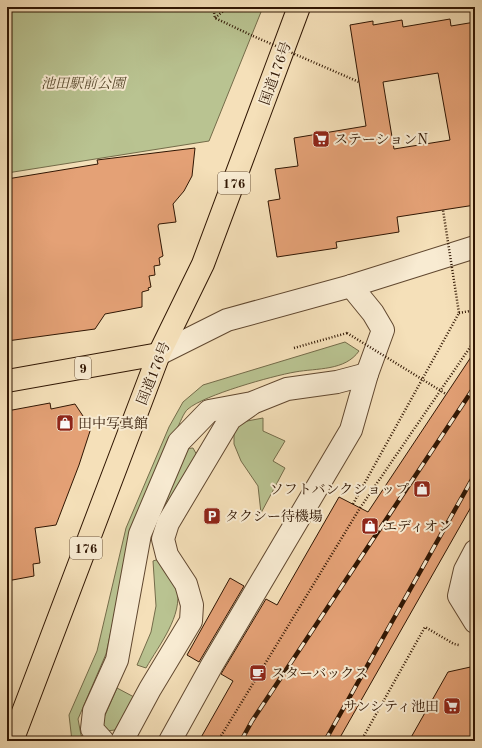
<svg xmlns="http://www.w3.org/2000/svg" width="482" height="748" font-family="'Old Standard TT','Noto Serif JP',serif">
	<rect width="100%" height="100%" fill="#f5e0b9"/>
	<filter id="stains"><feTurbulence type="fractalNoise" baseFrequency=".005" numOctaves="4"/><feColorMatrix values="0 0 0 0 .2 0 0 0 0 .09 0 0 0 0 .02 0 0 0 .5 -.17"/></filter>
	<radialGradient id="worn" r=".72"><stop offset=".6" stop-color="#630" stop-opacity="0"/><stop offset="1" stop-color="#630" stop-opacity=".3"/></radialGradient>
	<g fill="#b9c391" stroke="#746c4a">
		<path d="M7,7h256l-54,134 -202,32z"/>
		<path d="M345,342l14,9c-14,20 -42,17 -64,21 -23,4 -91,23 -107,37 -5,4 -8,15 -12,21l-62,187 -8,37 -28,65 3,16 4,6h-13l-3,-26 28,-64 29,-123 43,-101 14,-25 20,-17z"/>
		<path d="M263,418v13l22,10 -12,20 12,7 -24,45 -3,-27 -17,-25 -7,-17v-12l8,-10z"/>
		<path d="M193,448l5,9 -42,72 -6,-2 33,-78z"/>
		<path d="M159,559c5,9 16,20 18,29 6,28 -18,57 -31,80l-9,-3 14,-33 5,-26 -3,-45z"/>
		<path d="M117,688l17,9 -19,33 -9,1 -4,-9z"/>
	</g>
	<g fill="#e4a176" stroke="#301603" fill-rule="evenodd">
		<path d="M450,19l1,7 24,-4v183l-78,12 2,15 -63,10 1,6 -60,9 -9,-56 12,-2 -5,-30 23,-3 -4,-28 72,-12 -16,-101 23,-4v4l29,-5 1,7zM438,73l12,67 -56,9 -11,-67z"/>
		<path d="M195,148l-3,28 -8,15 -11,13 3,18 -17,2 -1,2 5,30 -4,2 1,7 -6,1 1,9 -6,1 2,11 -3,1 1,2 -7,2v15l-37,7 -10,15 -88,12v-162l91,-15 -1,-4z"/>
		<path d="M475,351v149l-137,241h-139l34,-60 -12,-7 45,-75 11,6 62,-108 29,15z"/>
		<path d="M50,403l1,6 24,-5 16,24 -12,37 -23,60 -21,3 5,35 -7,1 1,12 -27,5v-170z"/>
		<path d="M230,578l14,8 -45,76 -12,-7z"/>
		<path d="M475,666v75h-66l39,-69z"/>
	</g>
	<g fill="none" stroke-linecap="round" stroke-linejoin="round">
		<defs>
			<g id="minor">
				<path d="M159,354l68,-34 124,-34 124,-39"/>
				<path d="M475,551l-10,19 -6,26 16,26"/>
				<path d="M103,741l-11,-12 2,-18 23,-51 23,-126 39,-92 30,-31 43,-8 35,-14 50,-7 30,-8"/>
				<path d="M122,741l28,-52 41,-68 1,-16 -6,-21 -19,-29 -4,-16 5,-16 62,-104 20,-14"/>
				<path d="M170,741l42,-76 139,-235 16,-56 16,-44 -10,-17 -22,-27"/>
			</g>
			<path id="major" d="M7,381l152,-27"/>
			<path id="highway" d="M12,741l147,-387 44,-90 96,-257"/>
		</defs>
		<use href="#minor" stroke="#614830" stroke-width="24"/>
		<use href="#major" stroke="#301603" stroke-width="24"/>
		<use href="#highway" stroke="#301603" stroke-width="24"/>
		<g stroke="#301603" stroke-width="2.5" stroke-dasharray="1 2" stroke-linecap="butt">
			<path d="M213,7l2,11 38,18"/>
			<path d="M215,18l13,-11"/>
			<path d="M459,313l16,-3"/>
			<path d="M294,348l53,-15"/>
			<path d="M218,741l142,-233 115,-168"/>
			<path d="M361,741l64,-114 29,17 5,1"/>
		</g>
		<use href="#minor" stroke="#f8ebd2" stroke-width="22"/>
		<use href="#major" stroke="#f5e0b9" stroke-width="22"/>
		<use href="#highway" stroke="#f5e0b9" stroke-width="22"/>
		<defs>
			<g id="rail">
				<path d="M241,741l11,-20 223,-335"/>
				<path d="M325,741l150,-267"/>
			</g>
		</defs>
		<use href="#rail" stroke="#301603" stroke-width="4.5"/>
		<use href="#rail" stroke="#f8ebd2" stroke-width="3" stroke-dasharray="9" stroke-linecap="butt"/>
		<g stroke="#301603" stroke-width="2.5" stroke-dasharray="1 2" stroke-linecap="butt">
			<path d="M253,36l106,46"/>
			<path d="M347,333l99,61"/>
			<path d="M353,504l106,-191 -16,-103"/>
		</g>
	</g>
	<defs>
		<symbol id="supermarket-square" viewBox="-11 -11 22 22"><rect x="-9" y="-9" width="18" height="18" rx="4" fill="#8f2418" stroke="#f8ebd2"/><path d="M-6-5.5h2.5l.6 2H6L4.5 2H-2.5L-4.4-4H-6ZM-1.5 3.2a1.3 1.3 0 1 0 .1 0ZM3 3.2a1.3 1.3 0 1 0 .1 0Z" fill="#fff"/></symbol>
		<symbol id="shop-square" viewBox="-11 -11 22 22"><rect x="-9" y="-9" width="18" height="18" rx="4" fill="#8f2418" stroke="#f8ebd2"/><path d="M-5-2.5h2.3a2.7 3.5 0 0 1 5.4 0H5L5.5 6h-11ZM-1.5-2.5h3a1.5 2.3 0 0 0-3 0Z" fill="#fff"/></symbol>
		<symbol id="parking-square" viewBox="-11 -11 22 22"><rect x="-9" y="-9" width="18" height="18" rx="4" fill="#8f2418" stroke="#f8ebd2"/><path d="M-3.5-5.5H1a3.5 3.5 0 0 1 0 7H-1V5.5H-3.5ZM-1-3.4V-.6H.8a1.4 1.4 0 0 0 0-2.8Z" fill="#fff"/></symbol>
		<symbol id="cafe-square" viewBox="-11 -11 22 22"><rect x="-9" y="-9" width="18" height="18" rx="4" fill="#8f2418" stroke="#f8ebd2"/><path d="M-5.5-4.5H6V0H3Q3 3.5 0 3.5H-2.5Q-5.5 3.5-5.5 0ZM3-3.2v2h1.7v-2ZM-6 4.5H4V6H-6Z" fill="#fff"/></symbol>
	</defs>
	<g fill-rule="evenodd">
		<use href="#supermarket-square" x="311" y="129" width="20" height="20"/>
		<use href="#shop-square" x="55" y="413" width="20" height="20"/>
		<use href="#shop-square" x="412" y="479" width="20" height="20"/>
		<use href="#parking-square" x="202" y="506" width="20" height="20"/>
		<use href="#shop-square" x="360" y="516" width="20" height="20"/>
		<use href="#cafe-square" x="248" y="663" width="20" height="20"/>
		<use href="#supermarket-square" x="442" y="696" width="20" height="20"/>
	</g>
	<g text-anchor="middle" stroke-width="4" stroke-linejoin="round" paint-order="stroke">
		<g fill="#f8ebd2" stroke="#6c5641" stroke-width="1">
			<rect x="218" y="172" width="32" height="22" rx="3"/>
			<rect x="75" y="357" width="16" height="22" rx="3"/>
			<rect x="70" y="537" width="32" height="22" rx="3"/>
		</g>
		<g font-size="13" font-weight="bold" fill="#301603">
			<text x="234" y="188">176</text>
			<text x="83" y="373">9</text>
			<text x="86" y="553">176</text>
		</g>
		<g font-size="14" fill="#301603" stroke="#f8ebd2">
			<text transform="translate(275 73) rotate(-70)" y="5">国道176号</text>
			<text transform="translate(153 373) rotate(-68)" y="5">国道176号</text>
		</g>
		<g font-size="14" font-style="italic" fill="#594a2e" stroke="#f8ebd2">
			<text x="83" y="88">池田駅前公園</text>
		</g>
		<g font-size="14" fill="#301603" stroke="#f8ebd2" text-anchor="start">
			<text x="334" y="144">ステーションN</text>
			<text x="78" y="428">田中写真館</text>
			<text x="409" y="494" text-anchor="end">ソフトバンクショップ</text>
			<text x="225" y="521">タクシー待機場</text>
			<text x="383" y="531">エディオン</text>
			<text x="271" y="678">スターバックス</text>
			<text x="439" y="711" text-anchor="end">サンシティ池田</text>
		</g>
	</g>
	<rect width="482" height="748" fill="none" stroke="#f5e0b9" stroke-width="24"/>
	<rect x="8" y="8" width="466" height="732" fill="none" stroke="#301603" stroke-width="2"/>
	<rect x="12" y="12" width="458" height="724" fill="none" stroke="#301603"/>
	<rect width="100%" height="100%" filter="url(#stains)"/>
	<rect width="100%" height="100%" fill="url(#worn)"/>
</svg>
